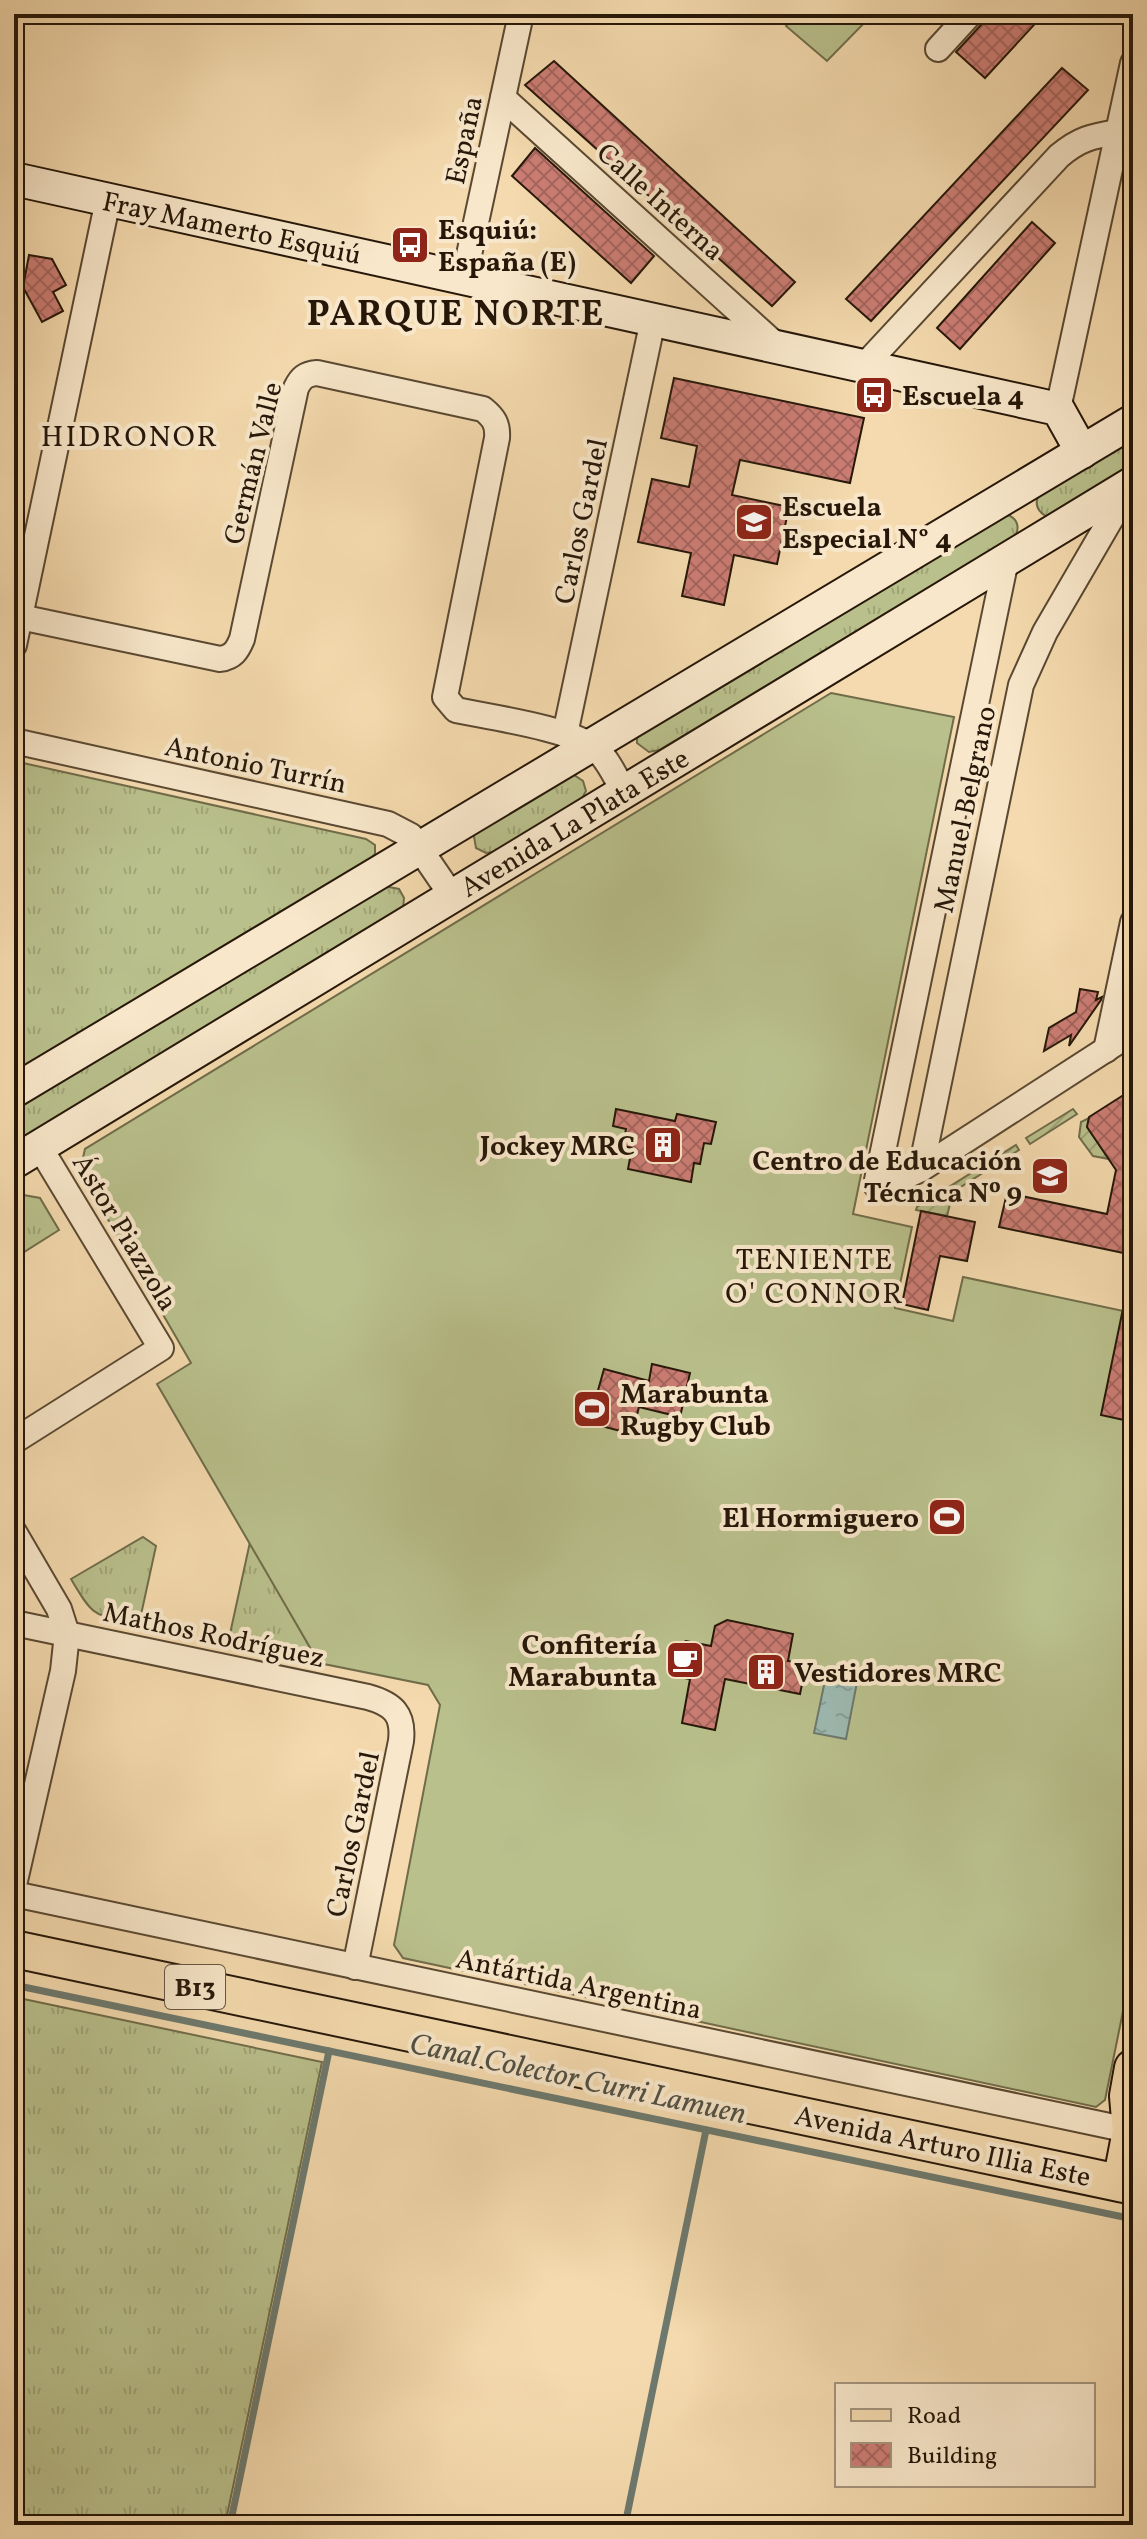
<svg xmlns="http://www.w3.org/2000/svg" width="1147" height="2539" font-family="Vollkorn,serif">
	<defs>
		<pattern id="grass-tufts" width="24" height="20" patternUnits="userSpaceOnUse" patternTransform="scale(2)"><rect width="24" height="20" fill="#b9c08c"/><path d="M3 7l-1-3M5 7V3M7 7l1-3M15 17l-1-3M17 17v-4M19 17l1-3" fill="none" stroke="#9fa477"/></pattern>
		<pattern id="garden-furrows" width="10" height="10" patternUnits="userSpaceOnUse" patternTransform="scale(2)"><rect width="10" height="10" fill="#b9c08c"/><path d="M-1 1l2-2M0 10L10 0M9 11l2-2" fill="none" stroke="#9fa477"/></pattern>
		<pattern id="water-ripples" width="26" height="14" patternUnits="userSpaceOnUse" patternTransform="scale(2)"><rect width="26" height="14" fill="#9dbab2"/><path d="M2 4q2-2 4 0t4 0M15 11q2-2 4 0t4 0" fill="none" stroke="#879f98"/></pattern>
		<pattern id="building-cross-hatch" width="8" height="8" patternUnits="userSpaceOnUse" patternTransform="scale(2)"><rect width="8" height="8" fill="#cc7d74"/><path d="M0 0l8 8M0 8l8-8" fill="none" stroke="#a5655d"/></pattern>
	</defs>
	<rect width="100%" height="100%" fill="#f4daae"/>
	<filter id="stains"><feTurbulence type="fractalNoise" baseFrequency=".0025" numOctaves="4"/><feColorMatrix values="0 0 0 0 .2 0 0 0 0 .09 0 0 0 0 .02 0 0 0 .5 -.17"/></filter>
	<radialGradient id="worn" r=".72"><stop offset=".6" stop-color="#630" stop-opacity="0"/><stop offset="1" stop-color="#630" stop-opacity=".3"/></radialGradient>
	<g fill="url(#grass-tufts)" stroke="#706c4a" stroke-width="2">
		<path d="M1133,437v34l-85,46c-11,-5 -14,-13 -9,-24z"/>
		<path d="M1005,514c15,4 16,17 6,28l-352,208 -10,2 -12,-9v-10z"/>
		<path d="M14,761l352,78 9,6v9l-6,6 -355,215z"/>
		<path d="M571,773l12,8 3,10 -5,9 -84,51 -11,2 -10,-5 -3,-17z"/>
		<path d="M384,886l15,3 5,9 -1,11 -389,238v-38z"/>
		<path d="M18,1194l22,4 19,32 -35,22 -10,-16v-40z"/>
		<path d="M143,1537l13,9 -17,78c-45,-10 -44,-4 -68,-45z"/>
		<path d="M250,1542l69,121 -91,-20z"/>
		<path d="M14,1997l308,65 -97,463h-211z"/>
	</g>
	<g fill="url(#garden-furrows)" stroke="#706c4a" stroke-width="2">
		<path d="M1073,1109l4,5 -47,30 -4,-6z"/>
		<path d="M1089,1118l-2,9 22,32 -16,-3 -14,-19 2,-15z"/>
		<path d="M1016,1145l3,5 -66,42 -6,24 -31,-6 1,-3z"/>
	</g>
	<g fill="#b9c08c" stroke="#706c4a" stroke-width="2">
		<path d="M798,14h75l-46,47 -41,-35z"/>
		<path d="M831,693l123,24 -101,497 59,13 -17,81 58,13 10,-44 170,36v649l-28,138 -9,7 -693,-149 -9,-13 46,-240 -12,-20 -109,-22 -162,-279 34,-21 -111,-192 5,-22z"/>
	</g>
	<path fill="url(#water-ripples)" stroke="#6d796e" stroke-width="2" d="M827,1671l31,6 -12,62 -32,-6z"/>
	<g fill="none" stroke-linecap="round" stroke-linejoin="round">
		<g stroke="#6d796e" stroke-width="7">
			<path d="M14,1985l1119,234"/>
			<path d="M230,2525l99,-474"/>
			<path d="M625,2525l81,-395"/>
		</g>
	</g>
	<g fill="url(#building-cross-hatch)" stroke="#261709" stroke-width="2">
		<path d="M991,14h53l-59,64 -29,-26z"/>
		<path d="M554,61l241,221 -23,24 -247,-221z"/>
		<path d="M1062,68l26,22 -217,231 -25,-22z"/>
		<path d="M535,148l119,108 -23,27 -119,-107z"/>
		<path d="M1032,222l23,21 -95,106 -23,-21z"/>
		<path d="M29,255l23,4 14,26 -13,7 10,19 -21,11 -19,-35z"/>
		<path d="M674,378l190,40 -14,65 -110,-23 -8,35 57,12 -12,57 -43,-9 -10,50 -42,-9 9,-43 -53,-11 14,-63 37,8 8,-41 -36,-8z"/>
		<path d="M1080,989l18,3 -2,8 6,-3 -1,3 -32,46 2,-11 -27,16 5,-23 27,-16z"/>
		<path d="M1133,1089v166l-134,-28 8,-34 100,21 9,-44 -29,-43 2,-10z"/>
		<path d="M616,1109l59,12 2,-7 39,8 -5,22 -7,-1 -4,21 -6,-1 -3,19 -63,-13 4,-21 -9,-2 3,-17 -13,-3z"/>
		<path d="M921,1211l54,11 -8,39 -27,-5 -12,54 -26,-6z"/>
		<path d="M1125,1299l8,1v122l-32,-7z"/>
		<path d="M652,1364l38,9 -10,44 -41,-10 -7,27 -50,-13 7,-29 8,2 7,-25 45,12z"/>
		<path d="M727,1620l66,14 -5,27 18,3 -6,30 -75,-15 -10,51 -33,-7 8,-44 -11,-2 -7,-11 3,-19 11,-6 25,5 4,-20z"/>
	</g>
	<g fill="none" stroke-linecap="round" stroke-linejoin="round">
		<defs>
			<g id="street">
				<path d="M938,49l32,-35"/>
				<path d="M503,98l274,248"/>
				<path d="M464,278l57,-264"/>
				<path d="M864,366l195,-210c20,-17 33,-20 59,-24"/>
				<path d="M1058,409l75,-346"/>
				<path d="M1006,560l-130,625 19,-4 26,-12 212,-137"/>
				<path d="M20,617l200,42c13,-2 17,-8 22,-20l54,-251c5,-10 9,-14 21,-15l166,36c11,9 15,15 14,29l-52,259 11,13c33,7 119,19 141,40 12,11 19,28 27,42"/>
				<path d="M14,645l94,-445"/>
				<path d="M565,734l88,-414"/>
				<path d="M14,741l374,83 23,12 41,60"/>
				<path d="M1106,1050l27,-128"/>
				<path d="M921,1169l100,-484 24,-53 85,-146"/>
				<path d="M14,1441l147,-93 -122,-202"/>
				<path d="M14,1532l45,77 8,25 -4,37 -49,214"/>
				<path d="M14,1623l354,74c25,7 36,17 33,44l-46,226"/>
				<path d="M14,1894l1119,237"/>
			</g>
			<g id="secondary">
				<path d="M14,179l1044,230 24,43"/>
				<path d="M14,1091l1119,-670"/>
				<path d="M14,1162l1119,-679"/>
			</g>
			<g id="primary">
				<path d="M14,1949l1119,237"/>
				<path d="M1121,2183l10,-52 -3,-35 5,-28"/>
			</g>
		</defs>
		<use href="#street" stroke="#5a4832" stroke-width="28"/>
		<use href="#secondary" stroke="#261709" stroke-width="36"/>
		<use href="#primary" stroke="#261709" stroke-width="40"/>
		<use href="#street" stroke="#f8e7ca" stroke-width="24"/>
		<use href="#secondary" stroke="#f8e7ca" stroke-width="32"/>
		<use href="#primary" stroke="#f4daae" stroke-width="36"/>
	</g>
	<defs>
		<symbol id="bus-square" viewBox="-11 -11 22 22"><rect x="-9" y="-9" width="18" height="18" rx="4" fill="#8f2418" stroke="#f8e7ca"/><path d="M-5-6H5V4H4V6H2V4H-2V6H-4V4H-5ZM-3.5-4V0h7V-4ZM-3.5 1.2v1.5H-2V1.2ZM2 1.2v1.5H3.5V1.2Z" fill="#fff"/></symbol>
		<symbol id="school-square" viewBox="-11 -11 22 22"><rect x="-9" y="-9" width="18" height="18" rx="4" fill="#8f2418" stroke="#f8e7ca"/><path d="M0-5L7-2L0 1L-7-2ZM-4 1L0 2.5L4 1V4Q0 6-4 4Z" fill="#fff"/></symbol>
		<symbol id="building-square" viewBox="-11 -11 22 22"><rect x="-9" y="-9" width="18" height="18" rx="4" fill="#8f2418" stroke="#f8e7ca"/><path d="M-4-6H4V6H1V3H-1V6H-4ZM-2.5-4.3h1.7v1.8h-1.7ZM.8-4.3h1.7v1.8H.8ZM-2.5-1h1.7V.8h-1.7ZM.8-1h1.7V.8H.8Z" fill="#fff"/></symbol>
		<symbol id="stadium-square" viewBox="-11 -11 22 22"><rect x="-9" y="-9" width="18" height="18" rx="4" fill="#8f2418" stroke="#f8e7ca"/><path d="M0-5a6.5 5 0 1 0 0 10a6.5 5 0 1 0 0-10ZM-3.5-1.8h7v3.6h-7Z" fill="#fff"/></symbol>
		<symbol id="cafe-square" viewBox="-11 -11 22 22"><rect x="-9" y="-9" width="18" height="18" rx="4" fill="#8f2418" stroke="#f8e7ca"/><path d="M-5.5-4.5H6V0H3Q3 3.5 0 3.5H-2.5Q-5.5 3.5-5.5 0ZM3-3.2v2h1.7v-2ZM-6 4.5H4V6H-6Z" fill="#fff"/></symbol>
	</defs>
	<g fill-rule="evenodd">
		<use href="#bus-square" x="388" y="223" width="44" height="44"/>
		<use href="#bus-square" x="852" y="373" width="44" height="44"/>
		<use href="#school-square" x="732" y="500" width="44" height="44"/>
		<use href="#building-square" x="641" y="1123" width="44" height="44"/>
		<use href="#school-square" x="1028" y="1154" width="44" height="44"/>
		<use href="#stadium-square" x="570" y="1387" width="44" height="44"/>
		<use href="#stadium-square" x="925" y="1495" width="44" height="44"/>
		<use href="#cafe-square" x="663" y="1638" width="44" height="44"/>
		<use href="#building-square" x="744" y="1650" width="44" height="44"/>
	</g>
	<g text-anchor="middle" stroke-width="8" stroke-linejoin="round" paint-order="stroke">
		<rect fill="#f8e7ca" stroke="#655543" stroke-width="2" x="165" y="1965" width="60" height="44" rx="6"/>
		<g font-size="26" font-weight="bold" fill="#261709">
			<text x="195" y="1996">B13</text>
		</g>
		<g font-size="28" fill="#261709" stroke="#f8e7ca">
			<text transform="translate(463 140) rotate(-78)" y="10">España</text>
			<text transform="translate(661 201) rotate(42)" y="10">Calle Interna</text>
			<text transform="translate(232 227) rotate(12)" y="10">Fray Mamerto Esquiú</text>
			<text transform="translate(252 463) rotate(-76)" y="10">Germán Valle</text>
			<text transform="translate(580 521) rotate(-78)" y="10">Carlos Gardel</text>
			<text transform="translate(256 764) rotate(12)" y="10">Antonio Turrín</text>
			<text transform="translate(964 809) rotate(-78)" y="10">Manuel Belgrano</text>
			<text transform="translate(574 822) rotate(-31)" y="10">Avenida La Plata Este</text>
			<text transform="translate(126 1232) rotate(59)" y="10">Ástor Piazzola</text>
			<text transform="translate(214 1634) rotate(12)" y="10">Mathos Rodríguez</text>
			<text transform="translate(352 1834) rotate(-78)" y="10">Carlos Gardel</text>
			<text transform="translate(579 1983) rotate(12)" y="10">Antártida Argentina</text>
			<text transform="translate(943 2145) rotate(12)" y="10">Avenida Arturo Illia Este</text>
		</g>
		<g font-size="28" font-weight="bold" fill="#261709" stroke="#f8e7ca" text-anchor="start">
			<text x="438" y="239">Esquiú:<tspan x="438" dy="32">España (E)</tspan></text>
			<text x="902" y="405">Escuela 4</text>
			<text x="782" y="516">Escuela<tspan x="782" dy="32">Especial N° 4</tspan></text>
			<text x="635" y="1155" text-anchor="end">Jockey MRC</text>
			<text x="1022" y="1170" text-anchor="end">Centro de Educación<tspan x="1022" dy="32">Técnica Nº 9</tspan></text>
			<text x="620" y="1403">Marabunta<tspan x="620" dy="32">Rugby Club</tspan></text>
			<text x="919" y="1527" text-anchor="end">El Hormiguero</text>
			<text x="657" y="1654" text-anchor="end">Confitería<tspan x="657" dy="32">Marabunta</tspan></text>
			<text x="794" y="1682">Vestidores MRC</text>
		</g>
		<g font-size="30" letter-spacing="2" fill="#261709" stroke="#f8e7ca">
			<text x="130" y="446">HIDRONOR</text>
			<text x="815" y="1269">TENIENTE<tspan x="815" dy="34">O' CONNOR</tspan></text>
		</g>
		<g font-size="30" font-style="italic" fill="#505044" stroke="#f8e7ca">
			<text transform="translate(578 2078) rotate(12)" y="10">Canal Colector Curri Lamuen</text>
		</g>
		<g font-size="36" font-weight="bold" letter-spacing="2" fill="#261709" stroke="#f8e7ca">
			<text x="456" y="325">PARQUE NORTE</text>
		</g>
	</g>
	<rect width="1147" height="2539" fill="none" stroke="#f4daae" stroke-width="48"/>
	<rect x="16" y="16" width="1115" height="2507" fill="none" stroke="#261709" stroke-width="4"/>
	<rect x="24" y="24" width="1099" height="2491" fill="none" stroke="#261709" stroke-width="2"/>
	<rect x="835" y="2383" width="260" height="104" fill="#f8e7ca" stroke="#a4947d" stroke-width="2"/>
	<rect x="851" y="2409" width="40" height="12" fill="#f4daae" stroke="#a4947d" stroke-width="2"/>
	<text x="907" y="2423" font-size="24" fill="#261709">Road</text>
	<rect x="851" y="2443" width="40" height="24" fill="url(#building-cross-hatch)" stroke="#a4947d" stroke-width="2"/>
	<text x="907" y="2463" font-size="24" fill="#261709">Building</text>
	<rect width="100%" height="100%" filter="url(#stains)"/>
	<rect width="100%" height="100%" fill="url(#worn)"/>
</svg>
